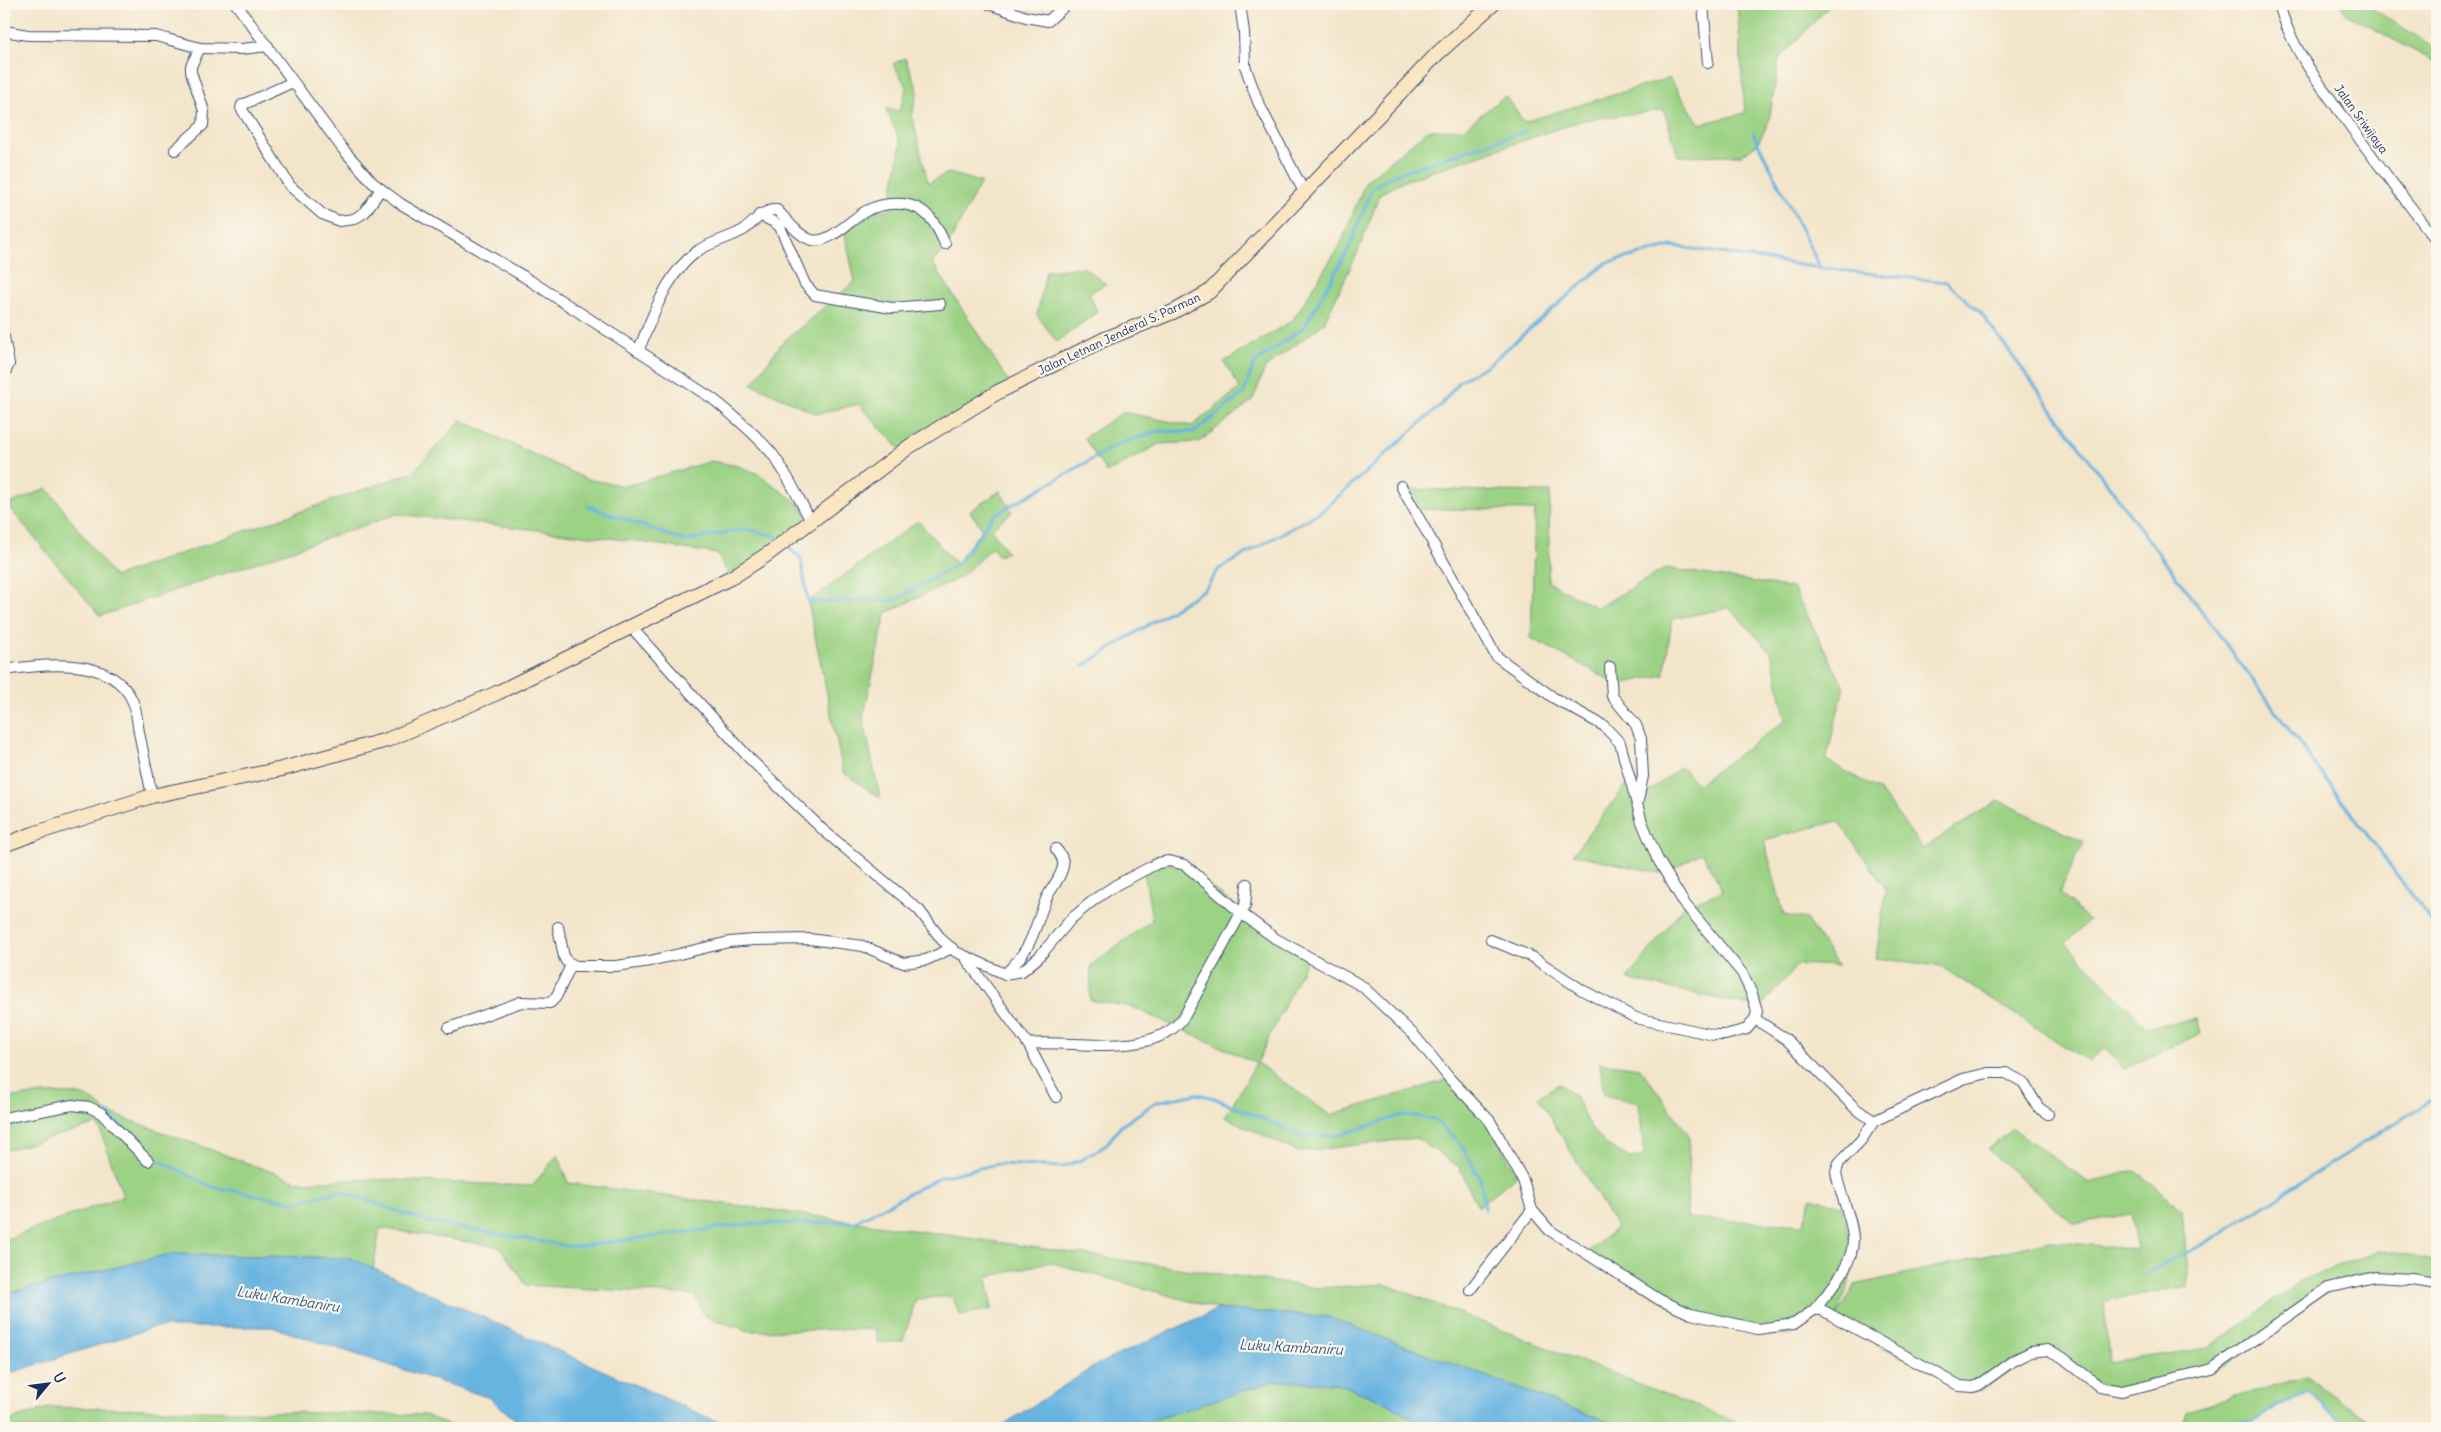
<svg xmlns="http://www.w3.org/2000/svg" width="2441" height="1432" font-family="Delius,sans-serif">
	<rect width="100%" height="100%" fill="#fbf7ec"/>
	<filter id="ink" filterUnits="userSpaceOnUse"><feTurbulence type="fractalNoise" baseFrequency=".02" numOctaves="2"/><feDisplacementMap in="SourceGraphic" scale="10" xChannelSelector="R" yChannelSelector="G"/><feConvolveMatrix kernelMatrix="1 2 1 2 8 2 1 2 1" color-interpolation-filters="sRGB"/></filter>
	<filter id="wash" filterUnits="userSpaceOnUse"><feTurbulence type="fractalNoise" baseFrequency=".0096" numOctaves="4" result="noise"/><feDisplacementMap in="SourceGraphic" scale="20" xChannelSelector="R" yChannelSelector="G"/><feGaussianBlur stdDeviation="1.12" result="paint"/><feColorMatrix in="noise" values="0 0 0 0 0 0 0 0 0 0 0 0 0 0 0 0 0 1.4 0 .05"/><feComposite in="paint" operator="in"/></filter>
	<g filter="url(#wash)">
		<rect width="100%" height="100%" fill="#f3e5ca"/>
		<g fill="#9bd284" stroke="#5b8071">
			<path d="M1737,4h94l-52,55 -10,62 -11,22 -16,12 -64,1 -14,-46 -80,10 -183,62 -21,12 -23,60 -34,70 -58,44 -12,32 -54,42 -40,2 -52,29 -23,-35 39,-26 69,14 48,-38 -16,-26 69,-42 48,-77 25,-62 62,-51 35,-1 42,-33 19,26 145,-44 31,46 45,-11z"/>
			<path d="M2341,4h24l72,45v14l-91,-49z"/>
			<path d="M905,58l13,32 -6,25 16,68 20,-10 33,9 -35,67 -14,13 80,125 -108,66 -46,-49 -41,10 -65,-30 29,-40 74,-63 -11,-51 25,-18 21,-3 11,-66 -15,-34 13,2 8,-24 -14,-23z"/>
			<path d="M1083,267l23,17 -17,9 8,19 -40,30 -20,-27 9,-44z"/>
			<path d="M461,420l125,59 40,7 85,-25 27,5 21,8 41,31 11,18 -79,58 -15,-27 -82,-13 -238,-27 -297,102 -93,-111 40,-17 67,89 299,-105z"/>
			<path d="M1401,489l149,3 -2,90 49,26 69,-40 127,20 51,99 -18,73 54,31 43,58 75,-49 86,42 -25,51 30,27 -23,23 80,84 51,-8 4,14 -77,36 -19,-22 -16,15 -149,-96 -64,-8 10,-69 -48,-68 -74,19 20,75 22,4 32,47 -40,-2 -38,44 -133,-29 58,-74 38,-14 -21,-39 -38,22 -91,-20 57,-74 6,22 45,-35 17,17 88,-64 -15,-68 -42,-44 -57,11 -8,56 -45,9 -7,-3 -81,-43 4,-128 -122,-1z"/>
			<path d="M1000,491l12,21 -21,17 16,23 -8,4 -7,-9 -31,30 -75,36 -23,105 17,80 -37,-26 -35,-170 110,-81 38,43 26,-35 -12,-18z"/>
			<path d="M1170,863l16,6 121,90 -50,104 73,52 120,-36 38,44 29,52 -39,32 -19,-40 -43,-29 -118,14 -73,-35 31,-54 -124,-56 -42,-7 1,-35 61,-45 -8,-50z"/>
			<path d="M1600,1063l40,5 49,67 -2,83 116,7 8,-27 31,8 12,48 -5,29 -13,35 19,-33 196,-44 87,9 -7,-36 -57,10 -86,-74 24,-22 77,55 46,-13 47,40 7,76 -85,15 5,61 100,-14 90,-67 81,-31 57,12v24l-57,-7 -31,6 -34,13 -89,66 -112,30 -56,-37 -13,-4 -15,3 -44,32 -13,4 -140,-70 -11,-9 -19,6 -4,9 -9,7h-28l-76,-20 -101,-61 32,-26 -79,-131 21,-13 16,12 14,29 16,19 25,14 14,-2 -5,-53 -35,-8z"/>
			<path d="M43,1094c29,0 42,-4 64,18l193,70 70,-3 162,7 26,-32 10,29 204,27 546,78 67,-4 366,144h-127l-296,-111 -110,-8 -169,-47 -62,15 5,32 -32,6 -8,-19 -36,3 -13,42 -25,2 -3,-14 -126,2 -45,-15 -9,-21 -169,-10 -26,-38 -120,-19 -7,41 -23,-11 -179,-4 -167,40v-54l119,-44 -25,-72 -94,27v-53z"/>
			<path d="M2307,1376l69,52h-27l-41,-37 -58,31 -57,1 -2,5h-11l6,-17z"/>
			<path d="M1273,1381l63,2 51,20 40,25h-298z"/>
			<path d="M51,1407l375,8 28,13h-450v-6z"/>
		</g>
		<g fill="#68b4e1" stroke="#4272a0">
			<path d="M171,1254l179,4 382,170h-207l-35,-30 -218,-71h-117l-151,48v-81z"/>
			<path d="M1218,1309l110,8 296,111h-197l-40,-25 -51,-20 -62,-2 -145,47h-131l100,-64z"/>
		</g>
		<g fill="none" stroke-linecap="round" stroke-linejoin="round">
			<g stroke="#68b4e1" stroke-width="3">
				<path d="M1753,133l67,134"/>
				<path d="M588,506l97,35 61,-12 30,7 4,3"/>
				<path d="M786,546l15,12 7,44 87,-2 61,-35 38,-50 125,-71 40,-13 35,1 50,-39 10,-29 51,-38 44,-78 23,-60 24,-14 130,-43"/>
				<path d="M1083,666l122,-77 14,-20 103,-58 120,-107 17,-23 29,-16 118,-102 67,-17 148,22 125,14 34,30 457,617"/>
				<path d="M107,1112l45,45 61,30 81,15 47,-11 87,31 146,25 175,-23 106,-2 85,-45 57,-13 65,3 19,-7 24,-14 16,-20 35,-24 41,-8 17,4 89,38 36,-1 64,-20 31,4 26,24 21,38 4,28"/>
				<path d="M2141,1276l61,-31 233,-147 2,-4"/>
				<path d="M2191,1428l2,-5 57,-1 58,-31 41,37"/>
			</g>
		</g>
	</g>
	<g filter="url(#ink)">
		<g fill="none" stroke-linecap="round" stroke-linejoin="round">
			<defs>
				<g id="street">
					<path d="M236,4l106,144 31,35 28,21 122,72 190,123c20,16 40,33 57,52 17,21 28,47 41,70"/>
					<path d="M785,4h6"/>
					<path d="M989,4l37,13 22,4 19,-17"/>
					<path d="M1240,4l4,28 1,34 13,36 46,90"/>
					<path d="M1703,4l5,59"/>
					<path d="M2279,4c12,44 37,75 64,112 30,42 62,84 94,125"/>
					<path d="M4,31l24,4 128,1 44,12 41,1 27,-3"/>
					<path d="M293,82l-51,23 -1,3 49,78 32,28 17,7 15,-2 11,-7 16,-23"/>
					<path d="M175,150l28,-25 1,-14 -13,-39v-6l9,-18"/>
					<path d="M759,215l15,7 6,5 25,57 10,11 77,13 48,-4"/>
					<path d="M4,337l5,27 -5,11"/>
					<path d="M638,351c16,-36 27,-77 61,-101 14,-9 32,-12 46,-21 11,-8 17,-20 32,-19 9,9 22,27 35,30 18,4 39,-21 54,-29 11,-6 24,-8 37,-7 24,3 33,19 42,40"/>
					<path d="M1401,486l95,170 58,42 50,28 16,17 22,79 15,36 27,45 58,70 10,21 5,17 -2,8 -8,10 -22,6h-11l-78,-17 -54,-28 -50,-33 -41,-17"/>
					<path d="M631,627l119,132 73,71 96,80 23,30 14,12 49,22 17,-3 17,-14 32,-38 24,-20 21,-14 42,-22 11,-2 16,4 56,48 35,26 86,47 52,49 36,44 40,42 33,59 9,30 17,20 111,70 31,14 67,15 36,-5 20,-14h8l138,76 13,1 6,-2 35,-25 17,-8 17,-2 14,7 38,30 22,4 90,-22 116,-81 47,-11 36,2 26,4"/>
					<path d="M1610,667l2,29 24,29 5,14 2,37 -5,25"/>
					<path d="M4,670c39,-6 109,-15 129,32 4,9 4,20 6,30 4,21 9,43 13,64"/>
					<path d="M558,927l6,30 2,4 10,5h40l34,-5 79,-19 25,-2 55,-1 54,7 40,17 23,-3 26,-12"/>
					<path d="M967,960l61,84 28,53"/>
					<path d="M1005,974c29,-27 28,-44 42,-77 5,-10 14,-19 16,-31 1,-7 -3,-12 -7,-17"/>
					<path d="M1755,1019l31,20 70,70 18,12"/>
					<path d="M449,1028l72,-26 29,1 6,-6 15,-32"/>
					<path d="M1028,1044c46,-5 128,17 157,-29l60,-109 2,-22"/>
					<path d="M4,1118l68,-13 17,2 12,6 47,48"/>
					<path d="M1470,1290l62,-80"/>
					<path d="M1814,1310c16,-20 39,-44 39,-70 0,-21 -14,-47 -17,-68l3,-9 23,-24 12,-18 89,-42 25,-6h18l17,9 16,26 9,6"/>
				</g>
				<path id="secondary" d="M4,845l29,-11 119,-38 130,-27 105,-29 110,-47 237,-117 34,-22 142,-108 88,-54 107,-53 68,-27 36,-20 229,-239 55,-49"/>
			</defs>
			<use href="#street" stroke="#3b4a6e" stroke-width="12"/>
			<use href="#secondary" stroke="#3b4a6e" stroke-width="16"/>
			<use href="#street" stroke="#fff" stroke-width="10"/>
			<use href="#secondary" stroke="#fbe6c4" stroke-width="14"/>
		</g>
	</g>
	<g text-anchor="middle" stroke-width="4.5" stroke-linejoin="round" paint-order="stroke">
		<g font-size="12" fill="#1b2f5e" stroke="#fbf7ec">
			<text transform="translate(2361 119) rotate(54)" y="4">Jalan Sriwijaya</text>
			<text transform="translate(1119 334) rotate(-25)" y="4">Jalan Letnan Jenderal S. Parman</text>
		</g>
		<g font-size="14" font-style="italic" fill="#325785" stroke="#fbf7ec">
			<text transform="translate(288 1299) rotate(9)" y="5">Luku Kambaniru</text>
			<text transform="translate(1291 1347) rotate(3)" y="5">Luku Kambaniru</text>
		</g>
	</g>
	<rect width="2441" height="1432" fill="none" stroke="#fbf7ec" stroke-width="20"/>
	<g transform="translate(48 1384) rotate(61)" stroke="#fbf7ec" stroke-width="4" paint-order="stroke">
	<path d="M0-4L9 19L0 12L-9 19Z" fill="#1b2f5e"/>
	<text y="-8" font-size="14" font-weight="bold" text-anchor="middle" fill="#1b2f5e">U</text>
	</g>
</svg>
